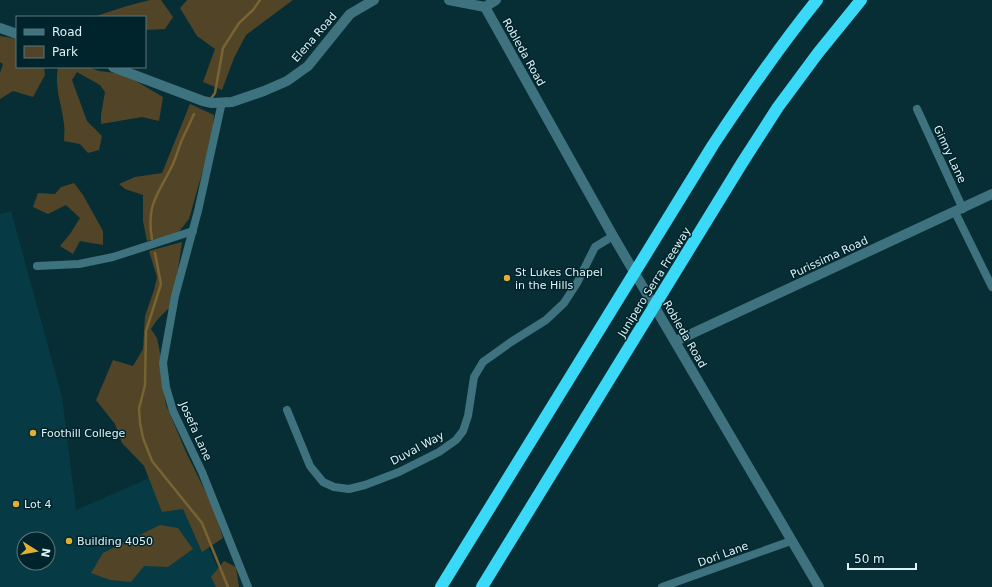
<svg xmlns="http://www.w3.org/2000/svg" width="992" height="587" font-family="'DejaVu Sans',sans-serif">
	<rect width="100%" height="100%" fill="#082e35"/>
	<path fill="#063a44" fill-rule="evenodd" d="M11,211l51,186 14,113 94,-41 57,118h-227v-373zM24,539h24v24h-24z"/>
	<g fill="#524426">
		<path d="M150,0h11l12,17 -8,12 -20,1v-13h-52l34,-11z"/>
		<path d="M187,0h106l-47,35 -12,23 -12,32 -19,-8 12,-33 -18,-13 -17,-28z"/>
		<path d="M0,36l17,3v28h27l1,8 -12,22 -20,-6 -13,8v-26l3,-9 -3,-2z"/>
		<path d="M58,67h30l11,4 25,3 39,23 -4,24 -17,-4 -41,7v-9l4,-23 -5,-7 -23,-13 -5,8 15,41 15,15 -3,14 -11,3 -8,-9 -16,-3c0,-6 1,-11 0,-17 -2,-19 -10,-37 -6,-57z"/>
		<path d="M190,104l24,11 -2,23 -23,81 -12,15 -30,7 -4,-20v-26l-18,-6 -6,-5 16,-7 27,-4z"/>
		<path d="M74,183l9,12 20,36v14l-23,-4 -7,13 -13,-8 10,-12 10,-16 -14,-13 -18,9 -15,-7 5,-14 17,1 6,-7z"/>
		<path d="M182,242l-9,62 -16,16 -6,9 6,9 3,15 1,24 5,28 20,47 28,57 9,29 -21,14 -19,-43 -21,3 -18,-46 -22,-23 -7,-19 -19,-24 17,-40 20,6 10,-17 2,-33 9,-26 3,-13 -8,-26z"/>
		<path d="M160,525l18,3 15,21 -25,18 -24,-1 -13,16 -21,-2 -19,-7 12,-20z"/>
		<path d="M224,561l12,6 3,20h-23l-5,-10z"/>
	</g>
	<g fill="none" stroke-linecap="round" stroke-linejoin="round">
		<g stroke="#786333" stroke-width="2.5">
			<path d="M210,100l5,-7 8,-45 16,-25 14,-13 7,-10"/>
			<path d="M152,239c-6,-35 6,-44 20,-73 4,-8 6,-16 9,-24 4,-9 9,-19 13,-28"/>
			<path d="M155,253l6,31 -15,47 -1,54 -6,24 1,14 3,15 9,23 50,62 26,64"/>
		</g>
		<g stroke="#3d727e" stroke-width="8">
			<path d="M222,102l-24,109 -23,85 -12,67 3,24 7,24 29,61 46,115"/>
			<path d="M917,109l46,100"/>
			<path d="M955,212l37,75"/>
			<path d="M37,266l42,-2 34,-7 80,-26"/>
			<path d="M287,410l23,56 13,16 11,5 15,2 16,-4 34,-13 40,-20 17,-12 7,-9 5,-15 6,-39 9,-15 28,-20 35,-22 18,-17 13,-20 18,-36 18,-11"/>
			<path d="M662,587l129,-46"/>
		</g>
		<g stroke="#3d727e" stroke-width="10">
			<path d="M449,0l36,7 11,-7"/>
			<path d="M485,7l128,229 206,351"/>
			<path d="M0,28l17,6"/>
			<path d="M113,67l90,34 9,2 20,-1 32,-11 23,-10 21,-15 42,-52 24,-14"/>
			<path d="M676,341l316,-147"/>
		</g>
		<g stroke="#3ad9f7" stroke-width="12">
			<path d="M441,587l272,-442c33,-50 67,-99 104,-145"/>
			<path d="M482,587l260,-424 36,-56 40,-54 43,-53"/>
		</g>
	</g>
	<g fill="#e1af34" stroke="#00242b" stroke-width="1.5">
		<circle cx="507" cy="278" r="4"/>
		<circle cx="33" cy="433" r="4"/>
		<circle cx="16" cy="504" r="4"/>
		<circle cx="69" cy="541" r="4"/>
	</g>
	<g text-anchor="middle" stroke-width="3" stroke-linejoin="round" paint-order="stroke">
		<g font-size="11" fill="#def2f6" stroke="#00242b">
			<text transform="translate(314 37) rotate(-49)" y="4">Elena Road</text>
			<text transform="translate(524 52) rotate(61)" y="4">Robleda Road</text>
			<text transform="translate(950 154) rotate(65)" y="4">Ginny Lane</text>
			<text transform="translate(829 257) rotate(-25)" y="4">Purissima Road</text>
			<text transform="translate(654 282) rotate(-58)" y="4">Junipero Serra Freeway</text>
			<text transform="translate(685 334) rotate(60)" y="4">Robleda Road</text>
			<text transform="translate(196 431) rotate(66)" y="4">Josefa Lane</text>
			<text transform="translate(417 448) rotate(-28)" y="4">Duval Way</text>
			<text transform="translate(723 554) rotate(-20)" y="4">Dori Lane</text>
		</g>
		<g font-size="11" fill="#def2f6" stroke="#00242b" text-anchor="start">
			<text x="515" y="276">St Lukes Chapel<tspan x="515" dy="13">in the Hills</tspan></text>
			<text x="41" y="437">Foothill College</text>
			<text x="24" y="508">Lot 4</text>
			<text x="77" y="545">Building 4050</text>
		</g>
	</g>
	<rect x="16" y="16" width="130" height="52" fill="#00242b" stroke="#59767c"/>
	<rect x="24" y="29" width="20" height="6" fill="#3d727e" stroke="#59767c"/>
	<text x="52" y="36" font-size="12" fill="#def2f6">Road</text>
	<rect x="24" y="46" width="20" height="12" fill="#524426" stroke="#59767c"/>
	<text x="52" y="56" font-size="12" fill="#def2f6">Park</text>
	<g transform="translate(36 551) rotate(101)"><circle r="19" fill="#00242b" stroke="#59767c"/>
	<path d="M0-3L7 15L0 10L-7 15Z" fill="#e1af34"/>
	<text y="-6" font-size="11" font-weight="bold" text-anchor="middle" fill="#def2f6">N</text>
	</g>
	<path d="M848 563v6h68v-6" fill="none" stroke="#def2f6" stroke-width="2"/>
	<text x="854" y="563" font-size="12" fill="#def2f6" stroke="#00242b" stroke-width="3" paint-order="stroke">50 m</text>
</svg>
